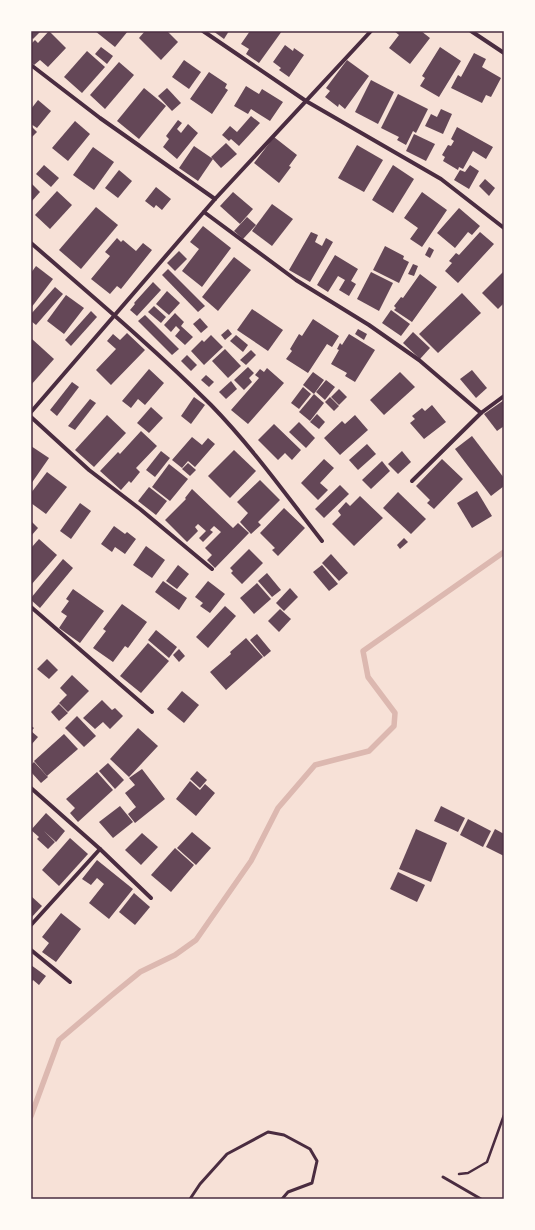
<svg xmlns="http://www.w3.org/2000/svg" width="535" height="1230" font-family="'Noto Sans',sans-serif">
	<rect width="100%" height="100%" fill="#f7e1d7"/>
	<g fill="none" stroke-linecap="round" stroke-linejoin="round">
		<path stroke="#dcb8b0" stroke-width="5.5" d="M31,1116l28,-76 53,-45 28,-23 35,-17 21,-15 55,-79 27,-53 37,-43 54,-14 25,-25 1,-13 -27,-36 -5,-26 141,-99"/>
	</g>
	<g fill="#644757">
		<path d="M31,31h10l-8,8 -2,-2z"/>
		<path d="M49,31l17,17 -18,19 -8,-7 -6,5 -3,-3v-18l4,-4 3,3z"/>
		<path d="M95,31h33l-13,16z"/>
		<path d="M145,31h22l11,11 -17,18 -22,-22z"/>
		<path d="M213,31h16l-5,8z"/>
		<path d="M250,31h32l-23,32 -13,-9 3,-5 -8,-5z"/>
		<path d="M394,31h27l9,7 -20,26 -21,-16 10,-13z"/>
		<path d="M285,45l8,6 1,-3 10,7 -15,22 -10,-7 2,-2 -8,-6z"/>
		<path d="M101,47l12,9 -6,8 -12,-10z"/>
		<path d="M440,47l21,14 -22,36 -19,-11 5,-8 -3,-2z"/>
		<path d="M87,51l18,16 -23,26 -18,-16z"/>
		<path d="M474,53l12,6 -4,8 19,11 -10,19 -5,-2 -4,8 -31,-15 7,-13 3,2z"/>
		<path d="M184,60l17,12 -12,17 -17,-12z"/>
		<path d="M347,60l22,16 -24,33 -6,-5 -1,3 -13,-10 5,-6 -4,-3z"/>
		<path d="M119,62l15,13 -29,34 -15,-14z"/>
		<path d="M209,72l18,12 -2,4 3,2 -16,24 -22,-15z"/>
		<path d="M371,80l23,12 -16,32 -23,-12z"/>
		<path d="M246,86l13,8 3,-5 21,13 -13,19 -19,-12 -3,5 -14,-8z"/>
		<path d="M144,88l22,18 -27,33 -22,-18z"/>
		<path d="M167,88l14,15 -9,8 -14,-15z"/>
		<path d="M398,94l30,15 -12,24 -3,-2 -7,14 -9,-5 2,-3 -18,-9z"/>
		<path d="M38,100l13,11 -14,17 -6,-4v-15z"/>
		<path d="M441,109l11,5 -9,20 -18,-8 6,-12 6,3z"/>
		<path d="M251,116l9,7 -21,23 -8,-7 -2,2 -7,-6 8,-9 7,6z"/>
		<path d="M178,120l4,3 -5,6 4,4 7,-9 10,9 -21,26 -14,-12 6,-8 -3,-3z"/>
		<path d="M75,121l15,13 -22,27 -16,-13z"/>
		<path d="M31,126l6,6 -6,6z"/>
		<path d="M457,127l36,20 -7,12 -13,-8 -10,18 -4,-2 -1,3 -15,-9 2,-4 -3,-2 6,-10 3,1 3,-5 -3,-2z"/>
		<path d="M414,134l21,10 -9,17 -20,-10z"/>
		<path d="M274,137l23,18 -8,11 2,1 -12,16 -25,-20z"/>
		<path d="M226,143l11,11 -16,14 -10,-11z"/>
		<path d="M357,145l26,15 -19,32 -26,-14z"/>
		<path d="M194,146l19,13 -15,22 -19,-13z"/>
		<path d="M93,147l21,15 -20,28 -21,-15z"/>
		<path d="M44,165l15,13 -8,9 -15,-13z"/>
		<path d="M393,165l21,14 -21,34 -21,-13z"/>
		<path d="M470,165l9,6 -10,18 -15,-9 6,-10 5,2z"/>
		<path d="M119,170l13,11 -14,17 -13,-10z"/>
		<path d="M485,179l10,9 -6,8 -10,-10z"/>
		<path d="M31,183l9,9 -9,10z"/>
		<path d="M156,187l15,12 -9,11 -6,-5 -2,3 -9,-7z"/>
		<path d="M57,191l15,14 -22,24 -15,-14z"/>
		<path d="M233,192l20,17 -13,15 -20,-18z"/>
		<path d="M422,192l25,18 -25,37 -12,-8 8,-11 -14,-10z"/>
		<path d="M272,204l21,15 -21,27 -20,-15z"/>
		<path d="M96,207l22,18 -37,44 -22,-19z"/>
		<path d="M459,208l21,18 -8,9 -4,-3 -13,16 -18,-15z"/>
		<path d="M247,217l9,8 -13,14 -9,-8z"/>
		<path d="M203,226l28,22 -29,39 -20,-16 17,-22 -9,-7z"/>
		<path d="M311,232l7,3 -3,7 7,4 4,-8 7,4 -23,40 -21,-12z"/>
		<path d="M480,232l14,12 -36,39 -13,-12 7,-8 -3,-2 7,-8 3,2z"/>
		<path d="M117,238l4,4 2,-2 13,11 7,-8 9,7 -31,39 -4,-3 -7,8 -19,-15 19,-23 -5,-4z"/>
		<path d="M385,246l19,10 -1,3 6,3 -10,21 -26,-13z"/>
		<path d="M429,247l5,3 -4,8 -5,-3z"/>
		<path d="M179,251l8,8 -12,12 -8,-8z"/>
		<path d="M335,255l23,14 -7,12 5,3 -7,12 -10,-6 6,-10 -7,-4 -10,16 -11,-7z"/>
		<path d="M234,257l17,13 -33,41 -16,-14z"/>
		<path d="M413,264l5,2 -4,10 -6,-2z"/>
		<path d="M36,266l17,13 -22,29v-35z"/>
		<path d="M168,269l37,37 -7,6 -36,-37z"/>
		<path d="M504,271v32l-6,6 -16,-16z"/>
		<path d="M371,272l22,11 -14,28 -22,-12z"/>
		<path d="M420,274l17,13 -25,35 -18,-12 2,-2 -2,-2 7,-9 2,1z"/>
		<path d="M153,282l8,8 -24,26 -7,-6 5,-6 -1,-1z"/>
		<path d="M55,287l8,7 -27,31 -5,-4v-7z"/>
		<path d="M167,291l13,12 -11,12 -13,-11z"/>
		<path d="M462,293l19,20 -43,40 -19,-19z"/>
		<path d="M66,295l18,13 -20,26 -17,-13z"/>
		<path d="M154,306l12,11 -5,6 -13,-11z"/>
		<path d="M252,309l31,21 -15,21 -31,-21z"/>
		<path d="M391,310l19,14 -9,12 -19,-13z"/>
		<path d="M91,311l6,6 -26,29 -6,-6z"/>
		<path d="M175,313l9,9 -3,4 12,11 -8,8 -10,-9 5,-6 -4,-4 -5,6 -7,-7z"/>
		<path d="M145,315l34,34 -7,6 -34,-34z"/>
		<path d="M200,318l8,9 -7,6 -8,-9z"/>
		<path d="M313,319l26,17 -7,11 -5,-3 -19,29 -22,-14 6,-8 -2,-2 9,-15 3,2z"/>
		<path d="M228,329l4,5 -7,6 -4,-5z"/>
		<path d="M358,329l9,5 -3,6 -9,-6z"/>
		<path d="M413,332l17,16 -10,11 -17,-16z"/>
		<path d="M127,333l18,17 -34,35 -15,-15 20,-21 -9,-8 6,-7 7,6z"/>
		<path d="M349,334l26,16 -20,32 -10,-6 2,-3 -16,-9 8,-14 -2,-1 3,-6 2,2z"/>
		<path d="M211,335l12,12 -19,18 -13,-14 11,-11 2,2z"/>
		<path d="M236,335l12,10 -5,7 -13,-11z"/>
		<path d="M32,339l22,20 -23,26v-44z"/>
		<path d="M225,349l16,17 -13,12 -16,-17z"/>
		<path d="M251,350l5,5 -10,10 -6,-5z"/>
		<path d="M187,355l10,10 -6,6 -10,-10z"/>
		<path d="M248,367l6,6 -5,5 3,4 -8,8 -10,-10z"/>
		<path d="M267,368l17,15 -36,41 -17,-14 28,-32 -4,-3 5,-6 4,3z"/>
		<path d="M149,369l15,14 -19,22 -7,-6 -7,9 -9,-7z"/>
		<path d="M472,370l15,18 -11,10 -16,-19z"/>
		<path d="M313,372l11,8 -10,14 -11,-9z"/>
		<path d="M400,372l15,15 -31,28 -14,-15z"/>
		<path d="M206,375l8,7 -5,5 -8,-7z"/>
		<path d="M326,380l9,7 -10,13 -9,-8z"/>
		<path d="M231,381l6,8 -11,10 -7,-7z"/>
		<path d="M72,382l7,5 -22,29 -7,-6z"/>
		<path d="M303,387l8,7 -12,15 -8,-6z"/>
		<path d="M339,389l8,8 -8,8 -8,-8z"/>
		<path d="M314,394l10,9 -14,18 -11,-9z"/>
		<path d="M194,397l11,8 -14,19 -10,-8z"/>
		<path d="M330,397l9,9 -5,5 -9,-9z"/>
		<path d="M90,399l6,4 -21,27 -7,-4z"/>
		<path d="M504,400v26l-7,5 -13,-17z"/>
		<path d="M432,405l14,17 -22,17 -14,-16 5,-4 -3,-3 10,-8 3,3z"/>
		<path d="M151,407l12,11 -14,15 -12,-10z"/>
		<path d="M317,414l8,8 -6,7 -9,-7z"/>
		<path d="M107,415l19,18 -32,34 -19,-17z"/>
		<path d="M355,415l13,15 -28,25 -16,-17 18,-17 3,3z"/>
		<path d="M299,422l16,16 -9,10 -17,-16z"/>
		<path d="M274,424l27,26 -9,10 -7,-7 -7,7 -20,-20z"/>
		<path d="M141,431l16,15 -21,22 4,4 -9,11 -2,-2 -8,9 -21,-19 18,-19 2,2z"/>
		<path d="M472,436l32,42v8l-13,10 -36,-47z"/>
		<path d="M192,437l10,8 6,-7 7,6 -20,23 -7,-6 -6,7 -10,-8z"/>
		<path d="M367,444l9,10 -18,16 -9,-10z"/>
		<path d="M31,446l18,12 -18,26z"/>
		<path d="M234,450l22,21 -26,27 -22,-22z"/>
		<path d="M161,451l9,7 -15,19 -9,-7z"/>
		<path d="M402,451l9,11 -13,12 -10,-10z"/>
		<path d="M324,459l10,9 -14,15 8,7 -10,10 -17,-17z"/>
		<path d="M442,459l21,20 -29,30 -7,-6 3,-3 -14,-14z"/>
		<path d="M382,461l8,10 -19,18 -9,-9z"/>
		<path d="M188,463l8,7 -6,6 -8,-7z"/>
		<path d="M169,464l19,15 -18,22 -18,-14z"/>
		<path d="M47,472l20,15 -21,27 -15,-11v-10z"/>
		<path d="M260,480l20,20 -22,22 3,3 -10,9 -11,-12 8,-9 -11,-11z"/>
		<path d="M340,485l9,9 -25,24 -9,-9z"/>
		<path d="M149,487l18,14 -11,14 -18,-14z"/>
		<path d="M192,489l41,39 5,-5 11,10 -34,35 -8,-8 5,-5 -7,-7 16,-16 -7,-6 -4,4 3,2 -10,10 -4,-4 7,-7 -8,-7 -3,3 3,4 -11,11 -22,-22 21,-21 -1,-1z"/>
		<path d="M477,491l15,25 -20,12 -15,-25z"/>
		<path d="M398,492l28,27 -15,15 -28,-26z"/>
		<path d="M360,496l23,22 -29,28 -22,-22 9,-9 -3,-4 8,-9 4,4z"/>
		<path d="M80,503l11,8 -20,28 -11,-8z"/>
		<path d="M284,508l21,20 -27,28 -6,-6 3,-2 -15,-15z"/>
		<path d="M31,521l7,7 -7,8z"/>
		<path d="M114,526l11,8 2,-2 9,7 -11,15 -10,-7 -3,5 -11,-8z"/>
		<path d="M404,538l4,4 -8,7 -3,-4z"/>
		<path d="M39,539l18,16 -26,30v-37z"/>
		<path d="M146,546l19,14 -13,18 -19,-13z"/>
		<path d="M249,549l14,14 -21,21 -11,-11 2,-2 -3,-3z"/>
		<path d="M331,554l17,19 -9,8 -17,-18z"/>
		<path d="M63,559l10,9 -33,40 -9,-8v-2z"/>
		<path d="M178,565l11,9 -12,15 -11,-8z"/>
		<path d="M322,565l16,19 -9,7 -16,-19z"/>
		<path d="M267,573l14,17 -9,7 -14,-16z"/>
		<path d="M163,581l24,17 -8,12 -24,-18z"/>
		<path d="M208,581l17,13 -15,19 -10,-7 3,-3 -8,-6z"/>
		<path d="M257,583l14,16 -17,15 -14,-16z"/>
		<path d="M290,588l8,9 -14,14 -8,-8z"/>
		<path d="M73,589l31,22 -24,32 -21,-15 8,-12 -6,-4 8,-11 -3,-2z"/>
		<path d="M122,604l25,18 -19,26 -3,-2 -12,16 -20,-14 13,-17 -3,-2z"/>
		<path d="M225,606l11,10 -28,32 -12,-11z"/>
		<path d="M280,609l11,10 -12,13 -11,-11z"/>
		<path d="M156,630l21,17 -8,11 -21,-18z"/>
		<path d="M257,634l14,17 -7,6 -14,-17z"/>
		<path d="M246,638l17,19 -37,33 -16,-18 21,-18 -1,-2z"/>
		<path d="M148,643l21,18 -28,32 -21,-17z"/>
		<path d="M179,649l6,7 -6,6 -6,-7z"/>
		<path d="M47,659l11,11 -9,9 -12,-10z"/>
		<path d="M72,675l17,16 -21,21 -9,-9 8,-8 -7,-7z"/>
		<path d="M182,691l17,14 -15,18 -17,-14z"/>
		<path d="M102,700l10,10 3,-2 8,8 -13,13 -7,-7 -8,7 -12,-11z"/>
		<path d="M59,704l9,9 -9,8 -8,-9z"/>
		<path d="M77,716l19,20 -12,11 -19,-19z"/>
		<path d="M31,726l3,2 -3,3 7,6 -7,8z"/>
		<path d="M138,728l20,18 -29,31 -19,-18z"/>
		<path d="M64,734l14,15 -31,27 -13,-15z"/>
		<path d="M34,762l14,15 -7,6 -10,-11v-7z"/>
		<path d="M108,763l16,17 -9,9 -16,-18z"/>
		<path d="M142,769l23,30 -30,24 -7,-9 8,-7 -11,-14 10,-8 -6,-7z"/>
		<path d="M197,771l10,9 -7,8 -10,-9z"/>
		<path d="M97,772l16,18 -35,32 -8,-9 5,-5 -9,-9z"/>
		<path d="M190,781l10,9 5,-6 10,9 -19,23 -20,-17z"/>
		<path d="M120,806l13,16 -20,16 -14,-16z"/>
		<path d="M441,806l24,12 -7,14 -24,-11z"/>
		<path d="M46,813l19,18 -9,11 -12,-11 11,11 -7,7 -11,-10 2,-2 -8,-7z"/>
		<path d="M468,819l23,12 -8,16 -23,-12z"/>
		<path d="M416,829l31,14 -16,39 -32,-13z"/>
		<path d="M495,829l9,5v22l-18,-9z"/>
		<path d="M192,832l19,16 -15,17 -19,-17z"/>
		<path d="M142,833l16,14 -17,18 -16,-15z"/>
		<path d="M70,838l18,16 -29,32 -17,-16z"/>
		<path d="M175,848l19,17 -23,27 -20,-17z"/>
		<path d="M97,860l36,29 -24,30 -20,-16 15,-19 -7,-6 -6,7 -9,-6z"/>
		<path d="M398,872l27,13 -8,17 -27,-13z"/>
		<path d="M134,893l16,14 -15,18 -16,-13z"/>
		<path d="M31,896l11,10 -11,12z"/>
		<path d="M61,913l20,16 -25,33 -14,-10 7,-9 -7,-6z"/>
		<path d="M31,965l15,11 -7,9 -6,-5 -2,3z"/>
	</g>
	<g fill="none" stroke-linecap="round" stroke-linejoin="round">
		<path stroke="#4a2c40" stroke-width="2.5" d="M459,1174l9,-1 19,-11 17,-47"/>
		<g stroke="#4a2c40" stroke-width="3">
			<path d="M443,1177l38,22"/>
			<path d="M190,1199l10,-15 27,-30 41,-22 16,3 26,14 7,12 -5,22 -24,9 -6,7"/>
		</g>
		<g stroke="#4a2c40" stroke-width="4">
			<path d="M203,31l103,70 135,78 63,49"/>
			<path d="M471,31l33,22"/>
			<path d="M31,65l69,53 115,81"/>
			<path d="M204,212l92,68 73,45 50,35 62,53"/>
			<path d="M31,243c61,53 123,105 180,162 41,42 75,90 111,136"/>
			<path d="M31,412l184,-213 156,-168"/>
			<path d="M31,417l58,53 51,39 72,60"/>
			<path d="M412,481l69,-68 23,-17"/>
			<path d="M31,607l121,105"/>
			<path d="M31,788l69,61 51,49"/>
			<path d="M31,925l69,-76"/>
			<path d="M31,950l39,32"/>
		</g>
	</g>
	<rect width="535" height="1230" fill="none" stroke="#fffaf5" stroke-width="64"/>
	<rect x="32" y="32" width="471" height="1166" fill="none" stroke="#4a2c40" stroke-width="1.5"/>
</svg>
